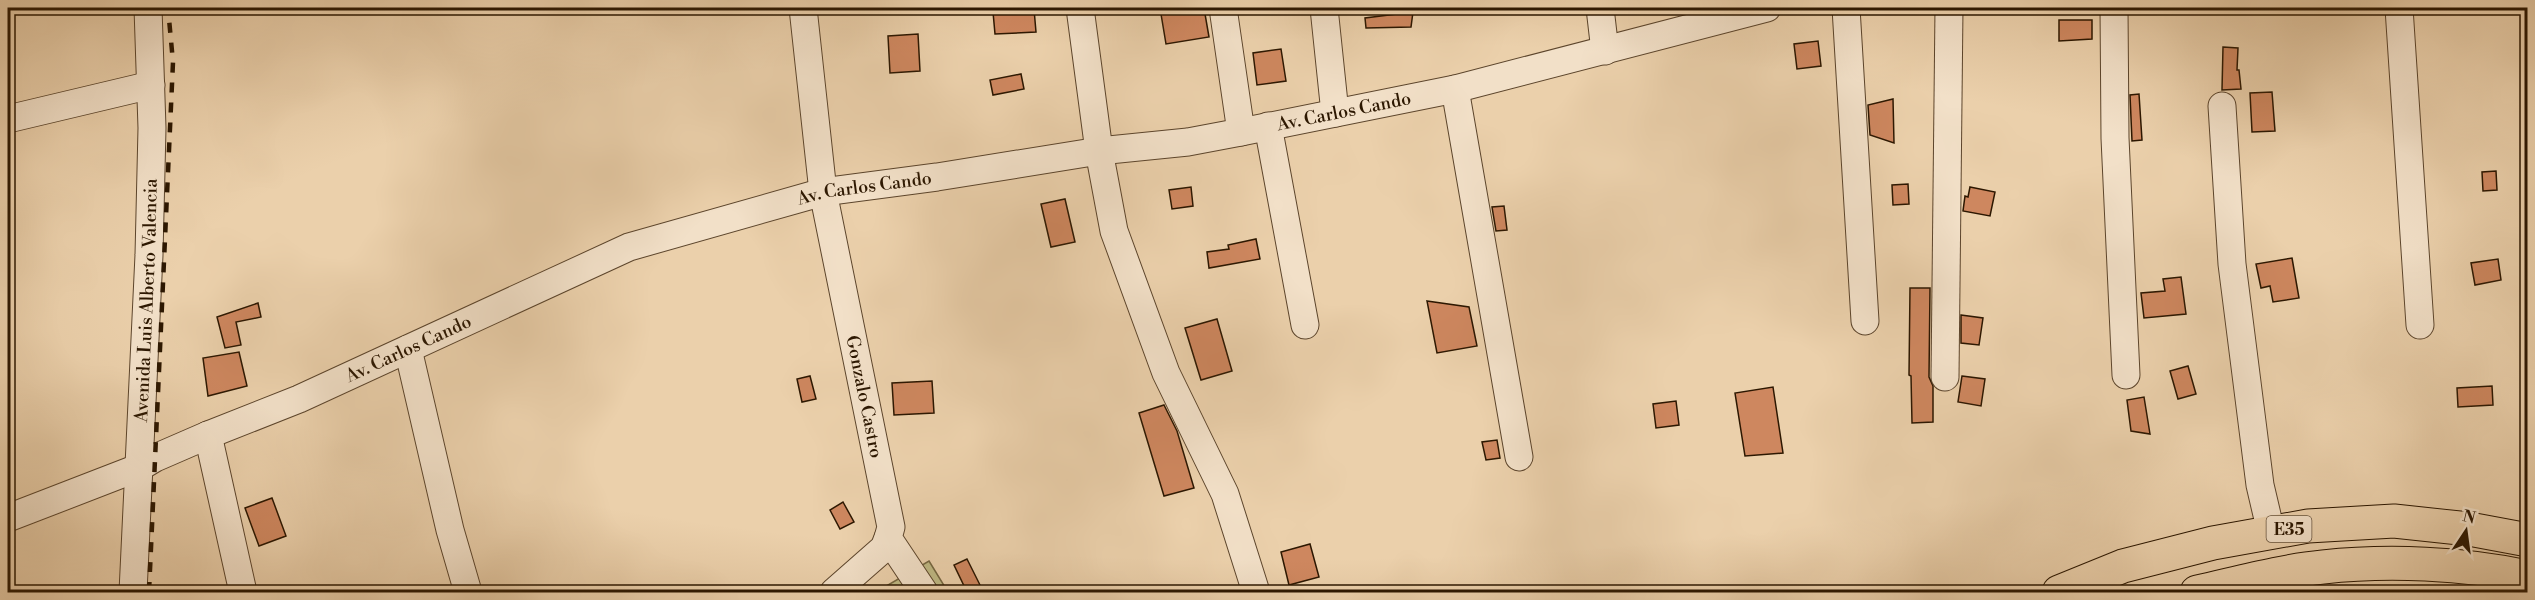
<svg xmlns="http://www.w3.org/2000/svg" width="2535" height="600" font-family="'Libre Bodoni',serif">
	<rect width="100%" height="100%" fill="#ebd0ab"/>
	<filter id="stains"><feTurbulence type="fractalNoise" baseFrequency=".00333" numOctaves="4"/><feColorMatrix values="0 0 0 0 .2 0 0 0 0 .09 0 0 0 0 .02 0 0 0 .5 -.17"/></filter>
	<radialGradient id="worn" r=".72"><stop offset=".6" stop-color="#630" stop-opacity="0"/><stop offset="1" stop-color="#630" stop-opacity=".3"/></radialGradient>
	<path fill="#bfb984" stroke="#766842" stroke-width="1.5" d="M929,561l19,31h-72z"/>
	<g fill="#ce875f" stroke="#2c1701" stroke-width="1.5">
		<path d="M1160,8h16l1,4 27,-4 5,29 -43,7z"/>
		<path d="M1034,9l2,23 -41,2 -2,-22z"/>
		<path d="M1413,12l-2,15 -45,1 -1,-10z"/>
		<path d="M2059,20h33v19l-33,2z"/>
		<path d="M918,34l2,37 -30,2 -2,-37z"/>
		<path d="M1818,41l3,25 -24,3 -3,-25z"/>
		<path d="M2223,47l15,1 -1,22h2l2,19 -19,1z"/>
		<path d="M1281,49l5,32 -29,4 -4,-32z"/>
		<path d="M1021,74l3,15 -31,6 -3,-15z"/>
		<path d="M2272,92l3,39 -23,1 -2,-39z"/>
		<path d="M2139,94l3,46 -10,1 -2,-46z"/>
		<path d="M1893,99l1,44 -24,-8 -2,-30z"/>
		<path d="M2496,171l1,19 -14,1 -1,-19z"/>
		<path d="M1908,184l1,20 -16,1 -1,-20z"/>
		<path d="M1191,187l2,19 -21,3 -3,-19z"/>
		<path d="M1970,187l25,5 -5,24 -27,-5 2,-15 3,1z"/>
		<path d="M1065,199l10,43 -24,5 -10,-43z"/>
		<path d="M1504,206l3,24 -11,1 -4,-24z"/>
		<path d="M1256,239l4,20 -51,9 -2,-16 22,-3 -1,-4z"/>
		<path d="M2292,258l7,40 -26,4 -3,-16 -9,2 -5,-24z"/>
		<path d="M2498,259l3,21 -26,5 -4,-22z"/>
		<path d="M2181,277l5,37 -42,4 -3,-25 24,-2 -2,-12z"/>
		<path d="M1910,288h20l-1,89 4,9v36l-21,1 -1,-47 -2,-1z"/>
		<path d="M1427,301l42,6 8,39 -40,7z"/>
		<path d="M258,303l3,14 -25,5 5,23 -16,3 -8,-31z"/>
		<path d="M1961,315l22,3 -4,27 -18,-2z"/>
		<path d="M1217,319l15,52 -31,9 -16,-52z"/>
		<path d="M239,352l8,34 -39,10 -5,-38z"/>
		<path d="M2188,366l8,28 -18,5 -8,-28z"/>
		<path d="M810,376l6,23 -14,3 -5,-23z"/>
		<path d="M1962,376l23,3 -4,27 -23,-4z"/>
		<path d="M932,381l2,32 -40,2 -2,-32z"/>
		<path d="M2492,386l1,19 -35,2 -1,-19z"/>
		<path d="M1773,387l10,66 -38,3 -10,-63z"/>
		<path d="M2144,397l6,37 -19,-3 -4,-31z"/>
		<path d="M1676,401l3,24 -23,3 -3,-24z"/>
		<path d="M1164,405l13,26 17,57 -30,8 -25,-83z"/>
		<path d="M1497,440l3,18 -14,2 -4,-18z"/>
		<path d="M272,498l14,38 -27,10 -14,-38z"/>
		<path d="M843,502l11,20 -14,7 -10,-19z"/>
		<path d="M1310,544l9,33 -30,8 -8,-33z"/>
		<path d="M967,559l13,26 -8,7h-5l-13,-27z"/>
	</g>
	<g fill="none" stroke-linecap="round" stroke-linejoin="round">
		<defs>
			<g id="minor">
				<path id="s1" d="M803,8l20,184 68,335 -3,11 36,54"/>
				<path d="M1080,8l19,143 15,80 52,142 59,121 31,98"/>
				<path d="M1223,8l18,124"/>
				<path d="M1324,8l11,105"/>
				<path d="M1600,8l5,43"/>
				<path d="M1846,8l19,313"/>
				<path d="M2114,8l1,130 11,237"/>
				<path d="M2399,8l21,317"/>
				<path d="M1455,89l64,368"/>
				<path d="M2222,106l10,158 28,221 11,47"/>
				<path d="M8,119l143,-34"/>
				<path d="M1268,126l37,199"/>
				<path d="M408,349l42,181 18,62"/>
				<path d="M1945,377l4,-369"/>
				<path d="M208,435l35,157"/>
				<path id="s2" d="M8,518l132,-51 15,-9 53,-23 91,-36 330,-152 194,-55 114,-15 162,-26 89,-9 53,-10 214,-43 312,-81"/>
				<path id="s3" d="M133,592l16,-337 3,-127 -4,-120"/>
				<path d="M834,592l50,-44 4,-10"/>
			</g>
			<g id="highway">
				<path d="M2059,592l64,-26 90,-23 95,-17 86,-5 75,8 59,11"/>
				<path d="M2197,592c41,-9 84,-21 126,-25 64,-7 141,-4 205,10"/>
			</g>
		</defs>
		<use href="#minor" stroke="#5c452c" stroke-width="29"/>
		<use href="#highway" stroke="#2c1701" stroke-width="35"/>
		<use href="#minor" stroke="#f2e0c8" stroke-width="27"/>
		<use href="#highway" stroke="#ebd0ab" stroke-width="33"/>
		<path stroke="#2c1701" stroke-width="4.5" stroke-dasharray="10 10" stroke-linecap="butt" d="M149,592l24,-530 -5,-54"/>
	</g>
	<g text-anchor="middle" stroke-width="4.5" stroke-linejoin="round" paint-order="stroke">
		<rect fill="#f2e0c8" stroke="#67533d" stroke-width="1.5" x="2266.5" y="516" width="45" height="26" rx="4.5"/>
		<g font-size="16" font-weight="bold" fill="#2c1701">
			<text x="2289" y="535">E35</text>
		</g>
		<g font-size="18" fill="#2c1701" stroke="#f2e0c8">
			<text dy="6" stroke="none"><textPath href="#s2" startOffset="1407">Av. Carlos Cando</textPath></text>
			<text dy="6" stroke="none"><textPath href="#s2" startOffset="921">Av. Carlos Cando</textPath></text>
			<text dy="6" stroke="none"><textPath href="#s3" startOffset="292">Avenida Luis Alberto Valencia</textPath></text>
			<text dy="6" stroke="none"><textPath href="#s2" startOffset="435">Av. Carlos Cando</textPath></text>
			<text dy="6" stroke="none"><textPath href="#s1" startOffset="394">Gonzalo Castro</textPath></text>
		</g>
	</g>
	<rect width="2535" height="600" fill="none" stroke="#ebd0ab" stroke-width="30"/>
	<rect x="9" y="9" width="2517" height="582" fill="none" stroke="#2c1701" stroke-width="3"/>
	<rect x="15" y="15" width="2505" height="570" fill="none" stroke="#2c1701" stroke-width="1.5"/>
	<g transform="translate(2466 531) rotate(13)" stroke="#f2e0c8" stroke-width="4.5" paint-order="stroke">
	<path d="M0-4.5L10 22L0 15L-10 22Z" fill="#2c1701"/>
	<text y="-9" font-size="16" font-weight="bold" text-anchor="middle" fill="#2c1701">N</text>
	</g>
	<rect width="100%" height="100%" filter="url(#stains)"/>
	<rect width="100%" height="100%" fill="url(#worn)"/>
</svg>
